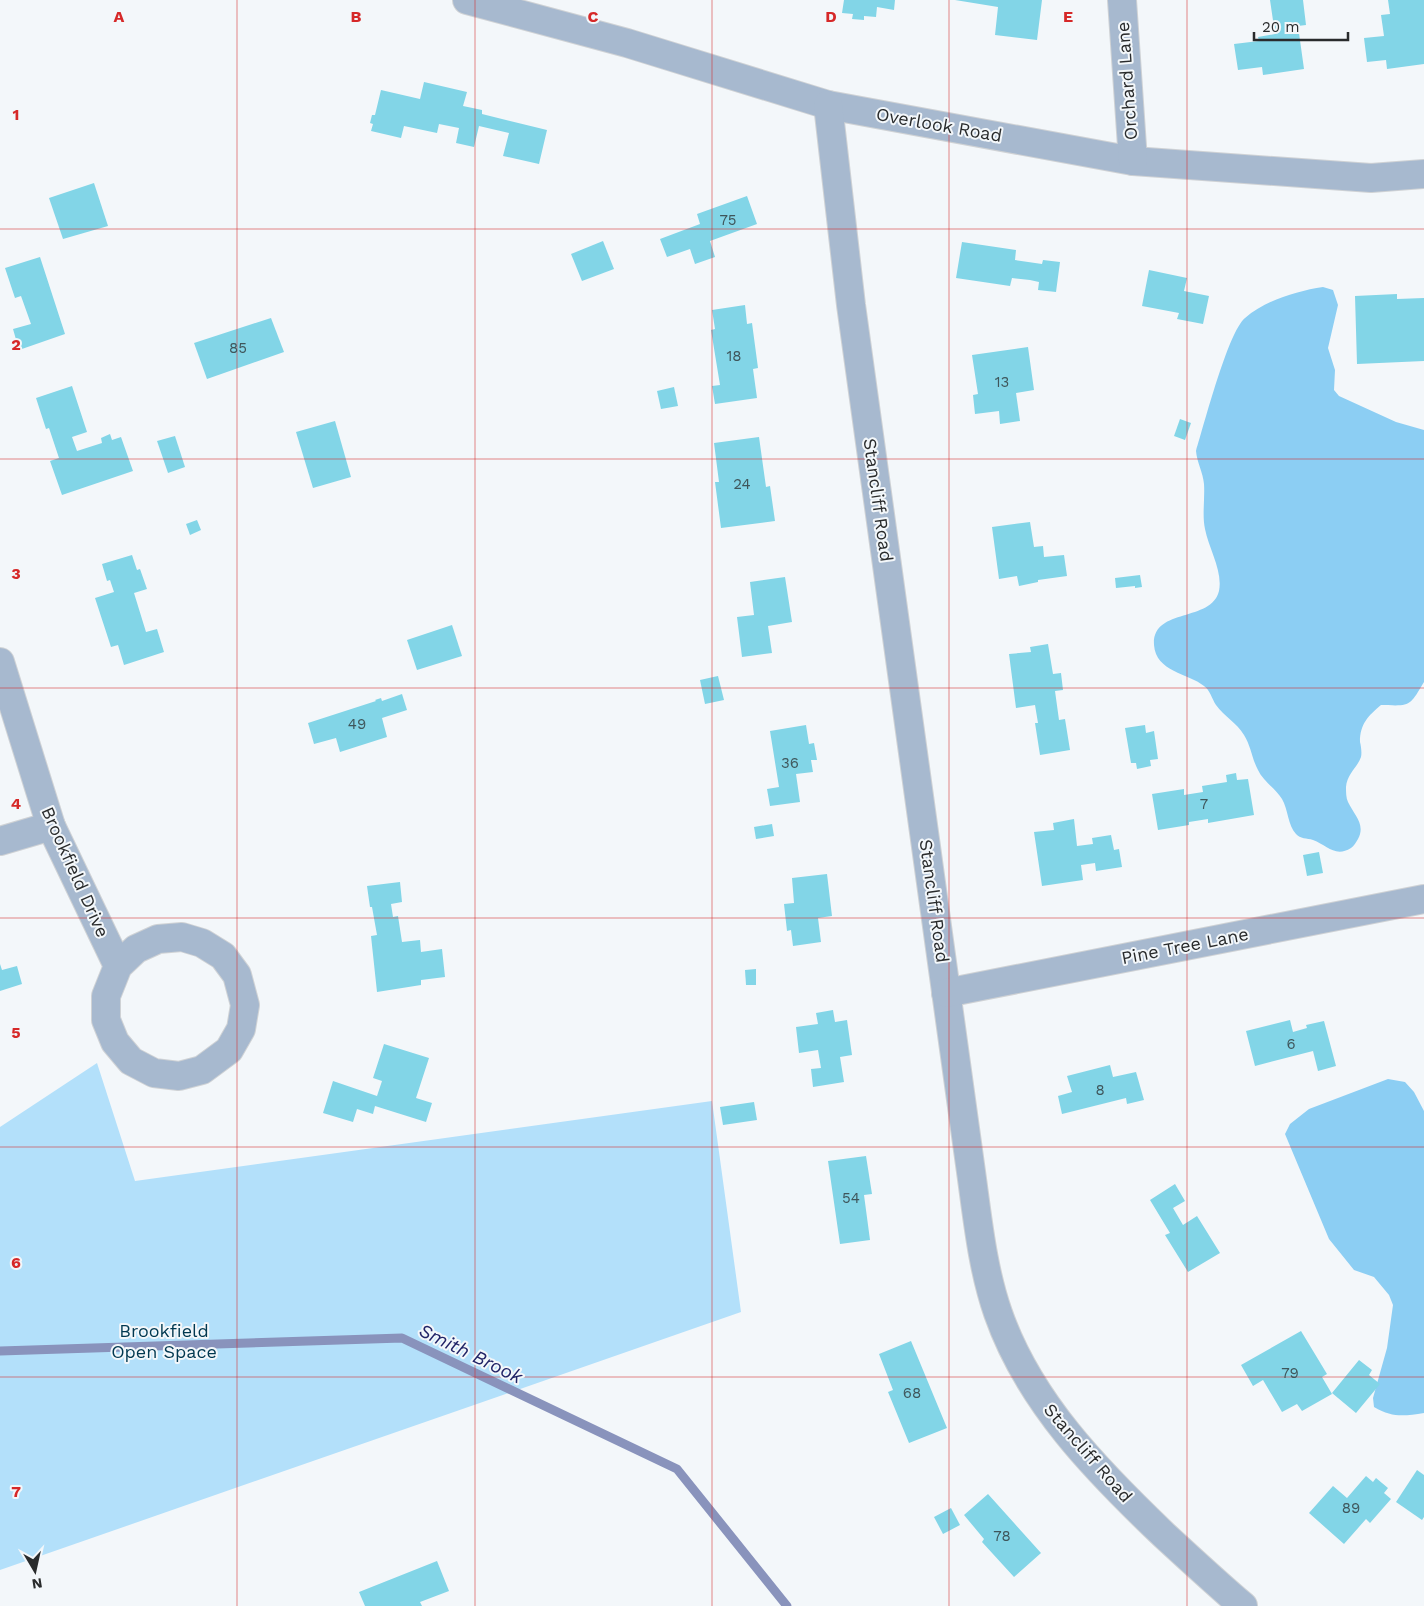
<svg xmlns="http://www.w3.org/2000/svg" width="1424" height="1606" font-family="'Work Sans',sans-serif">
	<rect width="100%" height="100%" fill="#f3f7fa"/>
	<path fill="#b3e0fa" d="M97,1063l38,118 577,-80 29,211 -741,258v-443z"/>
	<g fill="#8ccef3">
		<path d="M1323,287l10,3 5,15 -10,43 7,22 -1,20 5,6 57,26 28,8v252c-15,25 -13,24 -43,23 -13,11 -21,19 -21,37 1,4 2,11 1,15 -4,11 -14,17 -15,30 0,5 0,11 2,15 6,13 18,22 10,37 -2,3 -4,7 -7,9 -16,10 -24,-3 -38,-8 -6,-2 -13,-1 -17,-6 -8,-8 -8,-25 -14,-35 -6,-10 -19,-18 -24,-29 -6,-11 -7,-24 -14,-35 -7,-12 -20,-19 -28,-30 -4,-6 -6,-15 -12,-19 -16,-13 -48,-14 -50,-41 -2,-38 57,-22 65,-54 4,-20 -10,-42 -14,-62 -3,-14 0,-30 -1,-45 -1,-12 -7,-21 -8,-33 8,-26 32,-119 49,-133 21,-18 52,-27 78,-31z"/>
		<path d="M1388,1079l17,3 9,10 10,19v302c-20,3 -31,5 -50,-6l-1,-9 14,-50 6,-43 -4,-10 -15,-18 -20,-7 -25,-31 -44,-105 5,-10 19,-15z"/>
	</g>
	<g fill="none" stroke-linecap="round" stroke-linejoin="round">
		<path stroke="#8993bc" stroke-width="9" d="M0,1351l402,-13 275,131 110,137"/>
	</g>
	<g fill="#82d5e7">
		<path d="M844,0h51l-1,10 -17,-3 -1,10 -12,-1v4l-12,-1 1,-5 -11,-1z"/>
		<path d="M955,0h87l-5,40 -42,-5 3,-28z"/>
		<path d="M1270,0h33l3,25 -8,1 6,43 -41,6 -1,-8 -24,3 -4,-26 25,-3 -1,-4 17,-3z"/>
		<path d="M1388,0h36v64l-37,5 -1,-9 -19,2 -3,-24 20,-2 -3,-21 9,-1z"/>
		<path d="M424,82l43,10 -4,14 19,4v4l65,16 -8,34 -36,-8 6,-23 -30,-7 -5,21 -18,-4 3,-15 -20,-4 -2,9 -33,-7 -3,12 -30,-7 2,-7 -3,-1 2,-8h3l6,-25 39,9z"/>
		<path d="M94,183l14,43 -45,13 -14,-41z"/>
		<path d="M747,196l10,28 -47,17 5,16 -20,7 -5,-15 -23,8 -7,-18 40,-15 -3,-10z"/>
		<path d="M603,241l11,28 -32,12 -11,-27z"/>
		<path d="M962,242l54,8 -1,10 27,4 1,-4 17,2 -4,30 -18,-2 1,-8 -9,-2 -18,-2 -2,8 -54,-8z"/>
		<path d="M40,257l25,77 -46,16 -6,-21 18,-5 -10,-28 -6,2 -10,-30z"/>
		<path d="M1149,270l38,8 -3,13 25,5 -6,28 -26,-5 2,-6 -37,-7z"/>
		<path d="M1397,294v5l27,-1v63l-67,3 -2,-68z"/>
		<path d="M745,305l2,19 5,-1 6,45 -5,1 4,29 -42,6 -3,-18 8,-1 -9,-55 4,-1 -3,-19z"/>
		<path d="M271,318l13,34 -77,27 -13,-36z"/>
		<path d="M1028,347l6,43 -18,3 4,28 -20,3 -1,-13 -24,3 -2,-19 5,-1 -6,-39z"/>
		<path d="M72,386l15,46 -15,5 5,14 25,-8 -1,-5 9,-4 2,6 9,-3 12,34 -71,24 -12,-34 9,-3 -10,-30 -3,1 -10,-31z"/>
		<path d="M674,387l4,19 -17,3 -4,-18z"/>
		<path d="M1180,419l11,4 -6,17 -11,-4z"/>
		<path d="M335,421l16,56 -38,11 -17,-56z"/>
		<path d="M175,436l10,31 -17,6 -11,-32z"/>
		<path d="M759,437l7,50 4,-1 5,35 -54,7 -6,-46h4l-5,-39z"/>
		<path d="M197,520l4,10 -11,5 -4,-11z"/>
		<path d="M1030,522l4,25 9,-1 1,11 20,-2 3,21 -29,4v2l-19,4 -2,-10 -18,3 -7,-52z"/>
		<path d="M132,555l5,15 3,-1 7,20 -13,4 12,39 11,-3 7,23 -40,13 -6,-20 -7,2 -16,-49 19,-6 -4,-12 -3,1 -5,-17z"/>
		<path d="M1140,575l2,12 -7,1v-2l-19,2 -1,-10z"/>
		<path d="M785,577l7,45 -24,4 4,27 -30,4 -5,-40 17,-2 -4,-33z"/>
		<path d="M452,625l10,31 -45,14 -10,-30z"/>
		<path d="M1048,644l5,30 8,-1 2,17 -8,1 4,29 6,-1 5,31 -30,5 -5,-32h3l-3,-18 -19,3 -7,-54 22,-2 -1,-5z"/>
		<path d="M718,676l6,24 -19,4 -5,-24z"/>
		<path d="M402,694l5,16 -25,8 5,19 -47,15 -4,-14 -22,6 -6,-21 68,-22 -1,-1 6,-2 1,3z"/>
		<path d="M806,725l3,19 5,-1 3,17h-6l2,12 -17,2 4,28 -30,4 -3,-17 12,-2 -9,-56z"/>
		<path d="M1145,725l1,8 8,-2 4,28 -8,1 1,6 -14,3 -1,-6h-5l-6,-35z"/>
		<path d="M1236,773l1,7 11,-1 6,36 -46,8v-4l-19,3v3l-31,5 -6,-36 32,-5v6l19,-3 -1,-6 25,-4 -1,-7z"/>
		<path d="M1074,819l3,27 16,-2 -1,-6 19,-3 3,15 5,-1 3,18 -26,4 -1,-8 -14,2 2,15 -41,6 -8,-54 20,-2 -1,-7z"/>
		<path d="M772,824l2,12 -18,3 -2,-12z"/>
		<path d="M1319,852l4,21 -16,3 -4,-21z"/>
		<path d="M827,874l5,42 -14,2 3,24 -28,4 -2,-16 -4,1 -3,-27 10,-1 -2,-25z"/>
		<path d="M400,882l2,20 -11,2 2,13 5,-1 4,26 18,-2 1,12 21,-3 3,28 -24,3v5l-44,7 -6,-56 6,-1 -5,-28h-2l-3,-21z"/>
		<path d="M0,964l2,6 15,-4 5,18 -22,7z"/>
		<path d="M756,969v16h-10l-1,-15z"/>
		<path d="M833,1010l2,12 12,-2 5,35 -12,2 4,25 -31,5 -2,-18 10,-1 -3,-18 -19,3 -3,-26 22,-3 -2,-11z"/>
		<path d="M1290,1020l3,12 14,-4 -1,-3 18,-4 12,45 -18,5 -5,-20 -58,15 -9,-35z"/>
		<path d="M384,1044l45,14 -13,40 16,5 -6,19 -51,-16 -2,8 -16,-5 -4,13 -30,-9 10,-32 44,15 5,-15 -9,-3z"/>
		<path d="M1110,1065l3,12 23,-5 8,28 -17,4 -1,-6 -64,16 -4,-18 14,-4 -5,-16z"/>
		<path d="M754,1102l3,18 -34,5 -3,-18z"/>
		<path d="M866,1156l6,38 -8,1 6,45 -30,4 -12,-83z"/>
		<path d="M1175,1184l10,17 -12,7 10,17 14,-9 23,37 -32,19 -23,-37 5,-2 -20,-33z"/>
		<path d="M1301,1331l26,43 -5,3 10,17 -30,17 -5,-7 -15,8 -19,-32 -10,6 -12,-21z"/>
		<path d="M911,1341l36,87 -38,15 -21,-51 5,-2 -14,-36z"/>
		<path d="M1359,1360l13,10 -3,5 11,9 -24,29 -24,-20z"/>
		<path d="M1417,1470l7,5v42l-2,3 -26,-18z"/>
		<path d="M1366,1476l7,6 3,-4 12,10 -4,5 7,6 -21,24 -4,-4 -22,25 -35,-31 24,-27 14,12z"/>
		<path d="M988,1494l53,59 -27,24 -32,-35 2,-3 -20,-24z"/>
		<path d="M951,1508l9,17 -17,9 -9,-17z"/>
		<path d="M437,1561l12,30 -29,11 2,4h-57l-6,-14z"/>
	</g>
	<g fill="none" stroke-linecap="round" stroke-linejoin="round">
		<defs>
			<g id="minor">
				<path d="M467,0l160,43 201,62 305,56 238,17 53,-4"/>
				<path d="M1122,0l11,161"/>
				<path d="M828,105l23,200 121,874c6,44 11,91 26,134 31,89 99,158 166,222 26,24 52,48 79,71"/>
				<path d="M0,662l51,164 67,140 -12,30v24l9,22 16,19 23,12 25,3 23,-6 27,-20 12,-21 4,-24 -8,-30 -14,-19 -21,-13 -20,-6 -24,2 -22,10 -18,17"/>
				<path d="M0,841l51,-15"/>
				<path d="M946,993l478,-94"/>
			</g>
		</defs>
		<use href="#minor" stroke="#cfd2d5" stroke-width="30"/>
		<use href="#minor" stroke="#a7b9cf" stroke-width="28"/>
	</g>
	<path fill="none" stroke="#d62828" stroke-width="1" stroke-opacity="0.55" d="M237,0v1606M475,0v1606M712,0v1606M949,0v1606M1187,0v1606M0,229h1424M0,459h1424M0,688h1424M0,918h1424M0,1147h1424M0,1377h1424"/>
	<g text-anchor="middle" stroke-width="4" stroke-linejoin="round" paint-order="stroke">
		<g font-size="15" fill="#3f565b">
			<text x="728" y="225">75</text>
			<text x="238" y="353">85</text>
			<text x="734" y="361">18</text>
			<text x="1002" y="387">13</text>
			<text x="742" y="489">24</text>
			<text x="357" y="729">49</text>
			<text x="790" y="768">36</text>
			<text x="1204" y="809">7</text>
			<text x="1291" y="1049">6</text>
			<text x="1100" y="1095">8</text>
			<text x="851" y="1203">54</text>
			<text x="1290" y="1378">79</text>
			<text x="912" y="1398">68</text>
			<text x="1351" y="1513">89</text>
			<text x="1002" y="1541">78</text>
		</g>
		<g font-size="18" fill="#292b2c" stroke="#f3f7fa">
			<text transform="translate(1127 81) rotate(-94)" y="6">Orchard Lane</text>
			<text transform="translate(939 125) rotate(10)" y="6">Overlook Road</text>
			<text transform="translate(878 500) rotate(82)" y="6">Stancliff Road</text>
			<text transform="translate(75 872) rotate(66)" y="6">Brookfield Drive</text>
			<text transform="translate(934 901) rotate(82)" y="6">Stancliff Road</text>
			<text transform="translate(1185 946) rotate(-11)" y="6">Pine Tree Lane</text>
			<text transform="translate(1088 1453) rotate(49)" y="6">Stancliff Road</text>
		</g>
		<g font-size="18" fill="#003850" stroke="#f3f7fa">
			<text x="164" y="1337">Brookfield<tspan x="164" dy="21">Open Space</tspan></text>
		</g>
		<g font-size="19" font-style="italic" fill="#212467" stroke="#f3f7fa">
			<text transform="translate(471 1353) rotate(26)" y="7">Smith Brook</text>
		</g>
	</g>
	<g font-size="16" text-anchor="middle" font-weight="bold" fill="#d62828" stroke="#f3f7fa" stroke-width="4" stroke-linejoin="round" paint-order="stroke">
		<text x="119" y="22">A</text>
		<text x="356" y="22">B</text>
		<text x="593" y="22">C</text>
		<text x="831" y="22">D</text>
		<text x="1068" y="22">E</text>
		<text x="16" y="120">1</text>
		<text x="16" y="350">2</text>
		<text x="16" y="579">3</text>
		<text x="16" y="809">4</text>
		<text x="16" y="1038">5</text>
		<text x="16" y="1268">6</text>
		<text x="16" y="1497">7</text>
	</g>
	<g transform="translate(35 1571) rotate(171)" stroke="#f3f7fa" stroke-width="4" paint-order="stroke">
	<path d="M0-4L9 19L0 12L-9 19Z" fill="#292b2c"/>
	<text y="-8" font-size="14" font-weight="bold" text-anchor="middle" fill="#292b2c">N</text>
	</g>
	<path d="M1254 32v8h94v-8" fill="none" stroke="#292b2c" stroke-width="2.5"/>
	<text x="1262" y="32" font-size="15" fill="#292b2c" stroke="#f3f7fa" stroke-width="4" paint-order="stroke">20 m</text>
</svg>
